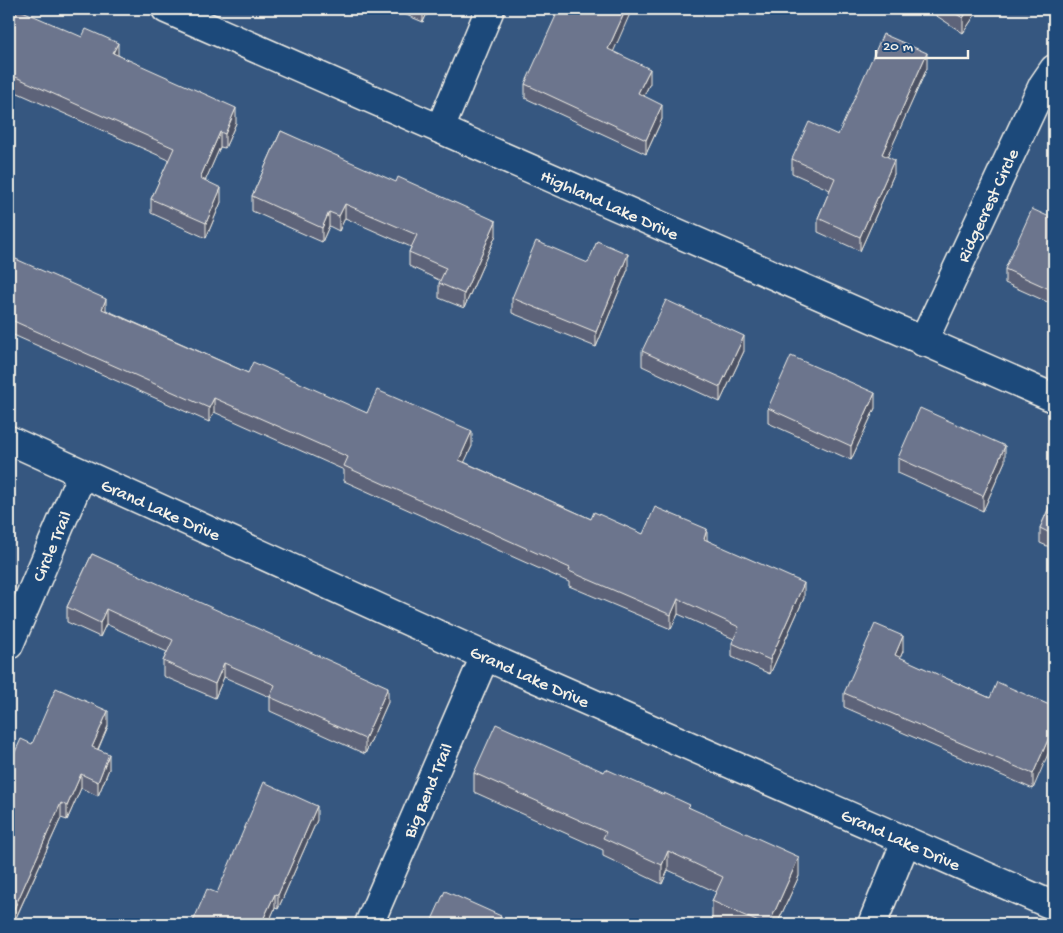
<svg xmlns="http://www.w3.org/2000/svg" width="1063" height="933" font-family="'Gochi Hand',sans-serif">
	<rect width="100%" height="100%" fill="#365780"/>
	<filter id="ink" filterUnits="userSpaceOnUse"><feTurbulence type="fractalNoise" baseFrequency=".02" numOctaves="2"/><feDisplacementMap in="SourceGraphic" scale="10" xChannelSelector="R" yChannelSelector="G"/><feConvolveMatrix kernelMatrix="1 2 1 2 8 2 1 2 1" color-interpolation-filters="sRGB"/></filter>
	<g filter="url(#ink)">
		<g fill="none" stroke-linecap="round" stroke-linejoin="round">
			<defs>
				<g id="minor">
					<path d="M166,9l888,389"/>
					<path d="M440,129l50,-120"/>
					<path d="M923,342l120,-257 11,-16"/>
					<path d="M9,440l476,216 569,250"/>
					<path d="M9,645l73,-171"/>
					<path d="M369,924l116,-268"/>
					<path d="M872,924l34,-83"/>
				</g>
			</defs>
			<use href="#minor" stroke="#f4f1e8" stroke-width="31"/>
			<use href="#minor" stroke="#1f4a7a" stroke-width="28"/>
		</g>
		<g fill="#5d6479" stroke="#f4f1e8">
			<path d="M392,9h37l-6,13z"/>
			<path d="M647,9h13l-2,5z"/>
			<path d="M926,9h53l-16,24z"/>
			<path d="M9,29l109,26 118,68 -11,25 -5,-1 -15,34 16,21 -15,36 -55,-25v-14l18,-39 -160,-71z"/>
			<path d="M613,52l37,31 -6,13 18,23 -16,35 -121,-56v-14z"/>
			<path d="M927,68l-40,89 7,17 -34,77 -42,-19v-14l12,-28 -38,-17v-14l46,-24z"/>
			<path d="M281,131l215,104 -32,73 -25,-10v-15l2,-2 -32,-15v-14l2,-5 -66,-29 -6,13 -10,-5 -7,16 -70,-31v-15z"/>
			<path d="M1054,219v86l-49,-22v-14z"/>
			<path d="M9,256l97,54 142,63 119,40 105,33 -8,16 127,57 52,15 64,6 97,58 -34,76 -38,-17v-14l2,-4 -56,-25 -7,15 -102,-43v-4l-225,-101v-11l-130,-58 -5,10 -200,-89z"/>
			<path d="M628,269l-32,78 -84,-34v-15z"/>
			<path d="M642,351h102l-24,51 -78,-36z"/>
			<path d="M768,408h107l-24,52 -83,-37z"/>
			<path d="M898,458l107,3 -22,50 -85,-38z"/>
			<path d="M1054,496v53l-14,-6v-15z"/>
			<path d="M92,554l296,148 -23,52 -95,-43v-14l-46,-20 -9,21 -52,-22v-15l4,-9 -61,-28 -6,13 -33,-15v-15z"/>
			<path d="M903,651l-3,7 90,40 64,9 -21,82 -189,-82v-14z"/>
			<path d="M108,726l-10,24 11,19 -11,27 -17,-8 -14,32 -6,-2 -46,102 4,4h-10l23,-180z"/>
			<path d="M604,772l86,36 109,68 -22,48h-55l-10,-4v-19l4,-9 -48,-22 -6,14 -59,-28v-6l-129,-58v-19z"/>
			<path d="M317,820l-39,89 -3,-1 -7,16h-76l25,-31z"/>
		</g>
		<g fill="#4c5163" stroke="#f4f1e8">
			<path d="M423,9h6l-6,13z"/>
			<path d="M626,9h6l-24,55v-15z"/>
			<path d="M969,9h10l-16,24v-15z"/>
			<path d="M118,43v14l-5,-4z"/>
			<path d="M927,53v15l-45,101v-15z"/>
			<path d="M650,69v14l-12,25v-15z"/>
			<path d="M662,105v14l-16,35v-14z"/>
			<path d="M236,108v15l-11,25v-14z"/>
			<path d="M220,132v15l-20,46v-15z"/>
			<path d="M894,160v14l-34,77v-14z"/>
			<path d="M221,188v14l-15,36v-15z"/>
			<path d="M345,204v14l-6,13v-15z"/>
			<path d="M329,212v14l-7,16v-14z"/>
			<path d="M496,221v14l-32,73v-14z"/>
			<path d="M628,254v15l-32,78v-15z"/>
			<path d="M106,299v15l-4,-5z"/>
			<path d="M744,336v15l-24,51v-15z"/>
			<path d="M875,393v15l-24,52v-14z"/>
			<path d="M214,398v14l-5,10v-14z"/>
			<path d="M472,431v15l-13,28v-14z"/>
			<path d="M1005,446v15l-22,50v-15z"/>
			<path d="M707,529v15l-3,-5z"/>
			<path d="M804,583v15l-34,76v-14z"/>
			<path d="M678,599v15l-7,15v-14z"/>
			<path d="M106,609v15l-6,13v-14z"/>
			<path d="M903,636v15l-8,19v-15z"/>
			<path d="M224,663v14l-9,21v-14z"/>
			<path d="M388,687v15l-23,52v-15z"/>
			<path d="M108,711v15l-16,36v-15z"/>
			<path d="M1054,726v14l-21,49v-15z"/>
			<path d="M109,754v15l-11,27v-14z"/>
			<path d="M81,774v14l-14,32v-14z"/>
			<path d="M61,803v15l-48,106 -3,-6z"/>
			<path d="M317,806v14l-39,89v-14z"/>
			<path d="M668,851v19l-6,14v-19z"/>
			<path d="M799,857v19l-22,48h-8z"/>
			<path d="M275,894v14l-7,16h-7z"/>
			<path d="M501,916v8h-4z"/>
		</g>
		<g fill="#6c748d" stroke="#f4f1e8">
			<path d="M18,9l64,28 4,-8 32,14 -5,10 123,55 -11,26 -5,-2 -20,46 21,10 -15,35 -55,-24 23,-51 -165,-74v-45z"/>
			<path d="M559,9h67l-18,40 42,20 -12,24 24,12 -16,35 -121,-56z"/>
			<path d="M948,9h21l-6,9z"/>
			<path d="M883,34l44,19 -45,101 12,6 -34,77 -42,-19 17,-40 -43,-19 17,-37 29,13z"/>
			<path d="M281,131l115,51 2,-5 98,44 -32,73 -25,-11 7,-15 -37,-16 8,-17 -72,-31 -6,12 -10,-4 -7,16 -70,-32z"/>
			<path d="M1032,209l22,10v72l-49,-22z"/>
			<path d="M536,241l52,22 9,-22 31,13 -32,78 -84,-34z"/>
			<path d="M9,256l97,43 -4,10 146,64 5,-11 114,51 10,-23 95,41 -13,29 132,59 3,-7 49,22 12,-27 52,22 -3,10 100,44 -34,77 -38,-17 7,-16 -61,-28 -7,16 -102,-44 1,-3 -226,-102 4,-9 -134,-59 -5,10 -200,-89z"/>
			<path d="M666,300l78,36 -24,51 -78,-36z"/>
			<path d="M791,356l84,37 -24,53 -83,-38z"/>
			<path d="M920,408l85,38 -22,50 -85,-38z"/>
			<path d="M1054,496v39l-14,-7z"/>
			<path d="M92,554l296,133 -23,52 -95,-42 5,-12 -51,-22 -9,21 -52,-23 10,-21 -67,-31 -6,14 -33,-16z"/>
			<path d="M875,624l28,12 -8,19 95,43 7,-16 57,25v19l-21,48 -189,-81z"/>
			<path d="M56,688l52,23 -16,36 17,7 -11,28 -17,-8 -14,32 -6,-3 -51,115 9,4 -1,2h-9v-159l12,-26 11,5z"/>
			<path d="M496,724l108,48 2,-3 58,26v-2l26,12 -2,2 111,50 -30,67h-6l-51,-23 11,-24 -55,-26 -6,14 -59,-27 3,-6 -132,-59z"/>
			<path d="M264,782l53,24 -39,89 -3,-1 -14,30h-69l15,-35 10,4z"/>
			<path d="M445,891l56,25 -4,8h-67z"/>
		</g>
	</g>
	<g text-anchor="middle" stroke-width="4" stroke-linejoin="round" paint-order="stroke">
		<g font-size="18" fill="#f4f1e8" stroke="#1f4a7a">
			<text transform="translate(610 204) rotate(24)" y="6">Highland Lake Drive</text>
			<text transform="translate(987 205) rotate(-65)" y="6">Ridgecrest Circle</text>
			<text transform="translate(161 509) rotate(24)" y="6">Grand Lake Drive</text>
			<text transform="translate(51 546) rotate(-67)" y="6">Circle Trail</text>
			<text transform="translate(530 676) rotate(24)" y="6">Grand Lake Drive</text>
			<text transform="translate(427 790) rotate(-67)" y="6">Big Bend Trail</text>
			<text transform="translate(901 839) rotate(24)" y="6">Grand Lake Drive</text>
		</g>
	</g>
	<rect width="1063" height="933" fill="none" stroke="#1f4a7a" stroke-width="30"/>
	<rect x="15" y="15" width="1033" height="903" fill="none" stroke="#f4f1e8" stroke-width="2" filter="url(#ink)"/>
	<path d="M876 50v8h92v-8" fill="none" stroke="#f4f1e8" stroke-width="2.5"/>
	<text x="883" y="50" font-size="15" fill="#f4f1e8" stroke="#1f4a7a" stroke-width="4" paint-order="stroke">20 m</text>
</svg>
